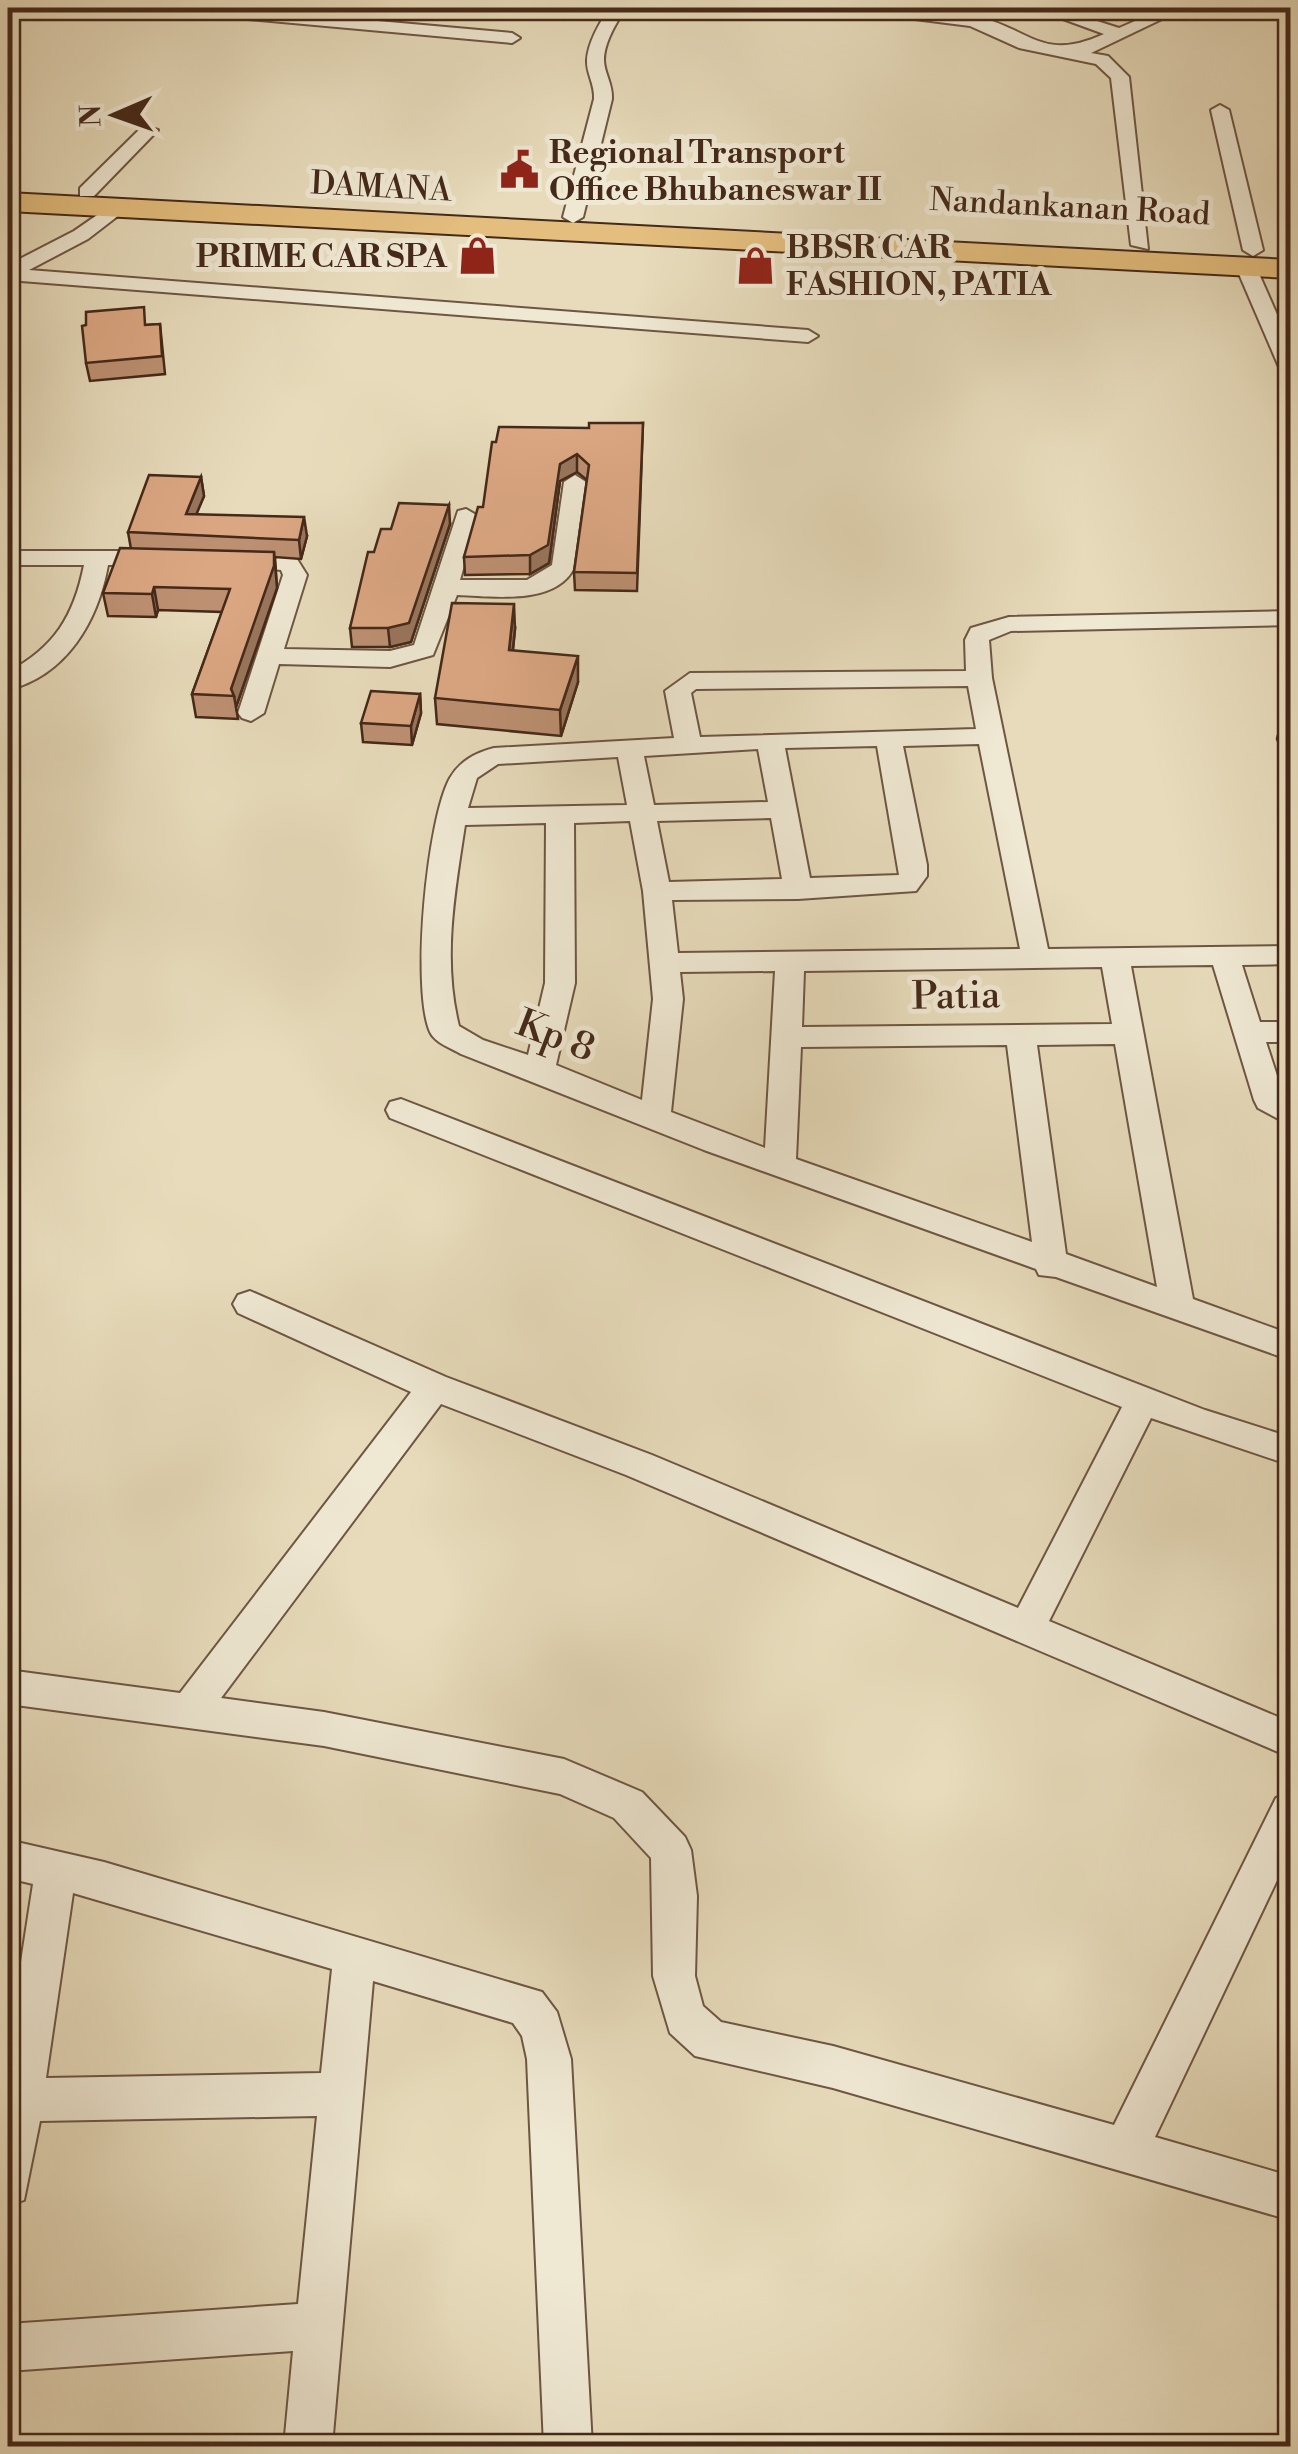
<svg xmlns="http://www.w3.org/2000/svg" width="1298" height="2454" font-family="'Libre Bodoni',serif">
	<rect width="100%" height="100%" fill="#e7dbbb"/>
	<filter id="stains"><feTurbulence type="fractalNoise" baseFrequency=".002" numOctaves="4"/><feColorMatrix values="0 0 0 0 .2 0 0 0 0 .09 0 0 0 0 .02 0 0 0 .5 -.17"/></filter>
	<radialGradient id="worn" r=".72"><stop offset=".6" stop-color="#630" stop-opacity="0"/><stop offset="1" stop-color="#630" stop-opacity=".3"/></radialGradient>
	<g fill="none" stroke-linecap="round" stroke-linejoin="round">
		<defs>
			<g id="street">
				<path d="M233,8l279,25 8,5 -8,5 -285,-26v-8z"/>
				<path d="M610,8h16c-9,13 -22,35 -22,52 0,13 9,24 8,39l-29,118 -10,6 -10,-6 31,-118c1,-15 -8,-26 -7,-39 1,-17 13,-39 23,-52z"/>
				<path d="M859,8c37,-2 78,0 115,8 57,12 66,47 130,18l-71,-26h23l63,20 46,-20h20l-94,45 17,3 21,21 19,172 -17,-4 -20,-167 -15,-14 -77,-16 -49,-22 -103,-13z"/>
				<path d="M1220,105l9,5 34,140 -10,6 -10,-6 -32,-140z"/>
				<path d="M143,126l15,4 -64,66h-14v-8z"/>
				<path d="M116,202l7,2v8l-35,27 -59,31 779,60 10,6 -10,6 -800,-62v-15l66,-34z"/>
				<path d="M1239,263l17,4 34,77v29l-11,-6 -43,-100z"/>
				<path d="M575,475l11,7c-3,25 0,64 -12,86 -19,38 -83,28 -117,27l-24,60 -43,12 -111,-3 -15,49 -13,8 -9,-3 -4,-5 45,-138 -2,-5 -57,-6v-10l73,5 10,16 -23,74 106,2 24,-6 44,-134 8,-2 12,7 -18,64h67l25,-15 12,-83z"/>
				<path d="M8,551h150l12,7 -12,7h-50c-10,56 -41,110 -100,125v-18c46,-24 66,-56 76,-107h-76z"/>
				<path d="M1290,611v14l-279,6 -22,9 3,38 56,271 242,-3v18l-48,1 18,57h30v20h-24l17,52 7,5v26l-32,-17 -4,-8 -41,-135 -82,1 62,333 97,35v26l-234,-83 -17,-2 -3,-6 -332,-119 -243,-96c-10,-6 -26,-11 -31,-22 -19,-44 -3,-213 20,-254 10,-17 25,-25 44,-30l180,-10 -9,-47 25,-18 276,-2 -1,-31 6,-12 38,-11zM968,686l8,43 -276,8 -9,-44 5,-4zM979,744l41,205 -342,4 -6,-53 126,-1 118,-8 11,-15v-11l-24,-119zM877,746l22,129 -89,3 -25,-130zM758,749l10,53 -114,3 -10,-49zM618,757l9,48 -159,3 9,-30 21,-14zM771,818l11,61 -113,3 -12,-61zM630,821l13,70 10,108 -11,101 -86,-35 19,-82 -1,-160zM546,823l-1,160 -17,72 -45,-15 -24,-14c-17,-67 -4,-135 6,-201zM1102,967l10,57 -310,3 2,-56zM775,971l-10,177 -94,-36 12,-113 -3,-27zM1115,1044l42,243 -91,-33 -29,-209zM1007,1045l25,197 -236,-83 5,-112z"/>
				<path d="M401,1099l804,311 85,27v28l-139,-47 -102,203 241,101v35l-664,-282 -185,-71 -220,294 103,14 240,47 78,33 43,45 6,13 6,46 -2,80 8,30 18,16 112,24 281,79 162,-327 14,-5v60l-135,284 135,39v44l-457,-132 -138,-32 -25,-23 -17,-57 -2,-118 -37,-40 -54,-24 -236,-48 -316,-42v-34l172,23 231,-301 -173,-79 -5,-9 5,-9 12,-4 196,86 206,78 366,153 104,-201 -732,-289 -4,-8 4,-8z"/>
				<path d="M8,1840l96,22 438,130 15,20 14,47 21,387h-48l-17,-387 -5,-23 -9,-13 -140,-42 -41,465h-48l9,-95 -285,20v-47l290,-20 19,-188 -277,5 -16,79 -16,6v-160l25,-162 -25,-6zM73,1893l259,76 -11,104 -275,5z"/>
			</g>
			<path id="primary" d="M8,193l1282,67v18l-1282,-67z"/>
		</defs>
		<use href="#street" stroke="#6e5642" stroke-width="4"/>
		<use href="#primary" stroke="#452919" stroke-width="4"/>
		<use href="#street" fill="#efe8d3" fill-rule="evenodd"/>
		<use href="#primary" fill="#e4be7e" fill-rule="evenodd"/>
	</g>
	<g fill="#bc9071" stroke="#452919" stroke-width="2.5">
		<path d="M160,324l5,50 -75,7 -4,-18 60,-38z"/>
		<path d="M643,423l-6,168 -62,-1 -1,-18 13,-92 -10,-8 -17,9 -11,82 -19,11 -65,1 -1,-18 19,-50 106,-79z"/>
		<path d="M201,477l3,19 -8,18 111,22 -6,23 -26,-2 2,31 -41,119 2,12 -42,-2 -4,-23 30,-82 -64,-2 -2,7 -48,-1 -5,-23 28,-44 -3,-17z"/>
		<path d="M450,524l-39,118 -21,5h-38l-2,-19 24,-76 17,-23z"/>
		<path d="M515,629l-2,21 65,32 -17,54 -124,-12 -2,-26z"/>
		<path d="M420,694l1,19 -9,32 -49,-3 -2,-19z"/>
		<path d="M1284,711h6v59l-13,-31z"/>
	</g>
	<g fill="#99755c" stroke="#452919" stroke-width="2.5">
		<path d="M577,454v18l-17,9 -11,82 -19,11v-19l30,-91z"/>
		<path d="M201,477l3,19 -15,36 -3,-18z"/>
		<path d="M449,505l1,19 -39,118 -21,5 -2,-19z"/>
		<path d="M304,517l3,19 -6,23 -2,-19z"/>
		<path d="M274,552l3,36 -41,119 -2,-11 -3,-7z"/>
		<path d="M154,587l4,23 -2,7 -4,-23z"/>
		<path d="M514,604l1,25 -5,46 -1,-25z"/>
		<path d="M578,656v26l-17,54 -1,-26z"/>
		<path d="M420,694l1,19 -9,32 -1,-19z"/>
	</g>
	<g fill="#dba783" stroke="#452919" stroke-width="2.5">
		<path d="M144,307l1,18 15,-1 2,32 -76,7 -4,-37 4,-1v-13z"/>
		<path d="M589,423h54l-6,150 -63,-1 15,-107 -12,-11 -17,10 -12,81 -18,10 -66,2 14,-50h5l9,-65h4l3,-15 90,1z"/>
		<path d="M149,475l52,2 -15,37 118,3 -5,23 -171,-8z"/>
		<path d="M399,503l50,2 -40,118 -21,5h-38l18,-76h6l7,-23h10z"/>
		<path d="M120,548l154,4v14l-43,123 3,7 -42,-2 38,-105 -76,-2 -2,7 -49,-1z"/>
		<path d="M452,603l62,1 -5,46 69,6 -18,54 -125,-12z"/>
		<path d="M371,691l49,3 -9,32 -50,-3z"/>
		<path d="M1284,711h6v15z"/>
	</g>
	<defs>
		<symbol id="civic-bare" viewBox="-9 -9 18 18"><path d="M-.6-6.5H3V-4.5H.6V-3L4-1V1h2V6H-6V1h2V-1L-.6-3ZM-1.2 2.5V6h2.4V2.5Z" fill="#8f2418" stroke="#efe8d3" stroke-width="2.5" paint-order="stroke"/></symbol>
		<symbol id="shop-bare" viewBox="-9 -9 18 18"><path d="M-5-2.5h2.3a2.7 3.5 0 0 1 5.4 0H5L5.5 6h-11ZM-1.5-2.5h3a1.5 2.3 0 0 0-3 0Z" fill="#8f2418" stroke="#efe8d3" stroke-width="2.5" paint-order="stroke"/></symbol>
	</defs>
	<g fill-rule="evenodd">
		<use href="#civic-bare" x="492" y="142" width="55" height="55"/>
		<use href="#shop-bare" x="450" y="228" width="55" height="55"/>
		<use href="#shop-bare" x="728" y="238" width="55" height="55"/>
	</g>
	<g text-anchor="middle" stroke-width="10" stroke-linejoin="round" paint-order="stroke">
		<g font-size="32" font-weight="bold" fill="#452919" stroke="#efe8d3" text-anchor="start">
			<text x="549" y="163">Regional Transport<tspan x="549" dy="37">Office Bhubaneswar II</tspan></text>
			<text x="786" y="258">BBSR CAR<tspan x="786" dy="37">FASHION, PATIA</tspan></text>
			<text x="447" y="267" text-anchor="end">PRIME CAR SPA</text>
		</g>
		<g font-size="32" fill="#452919" stroke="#efe8d3">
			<text transform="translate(381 186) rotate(3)" y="11">DAMANA</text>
			<text transform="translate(1070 206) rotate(3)" y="11">Nandankanan Road</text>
		</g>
		<g font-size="38" fill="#452919" stroke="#efe8d3">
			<text transform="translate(956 995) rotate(-1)" y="13">Patia</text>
			<text transform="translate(556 1035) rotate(21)" y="13">Kp 8</text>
		</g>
	</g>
	<rect width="1298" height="2454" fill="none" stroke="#e7dbbb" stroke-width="40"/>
	<rect x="10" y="10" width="1278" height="2434" fill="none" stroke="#452919" stroke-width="5"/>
	<rect x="20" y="20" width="1258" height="2414" fill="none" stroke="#452919" stroke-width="2.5"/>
	<g transform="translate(115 115) rotate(268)" stroke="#efe8d3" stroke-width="8" paint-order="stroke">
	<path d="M0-8L18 38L0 25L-18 38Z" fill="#452919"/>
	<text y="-15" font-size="28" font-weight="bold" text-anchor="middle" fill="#452919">N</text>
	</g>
	<rect width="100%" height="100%" filter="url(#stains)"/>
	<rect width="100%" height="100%" fill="url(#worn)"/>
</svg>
